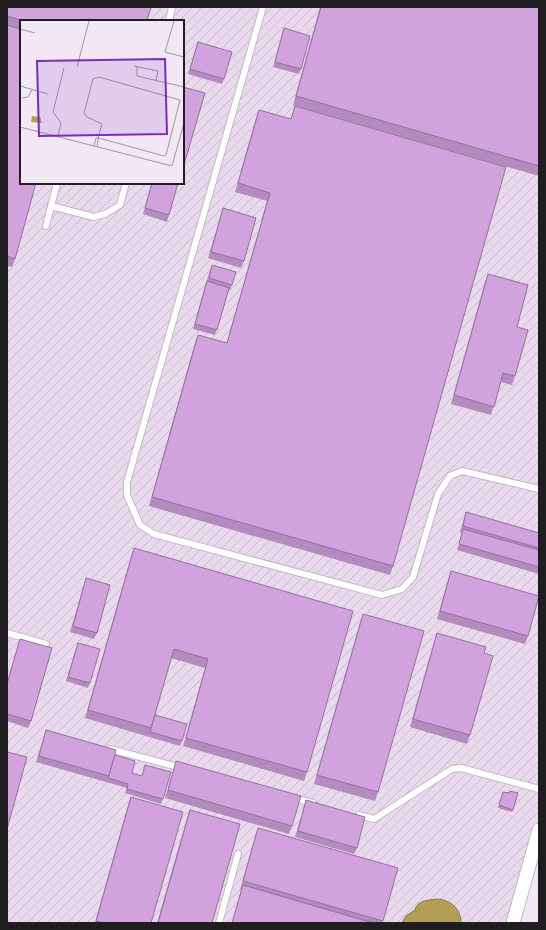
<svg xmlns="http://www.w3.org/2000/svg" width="546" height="930" font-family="'Asap Condensed',sans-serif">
	<defs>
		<pattern id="industrial-furrows" width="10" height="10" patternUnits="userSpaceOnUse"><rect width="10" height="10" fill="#e8d9ec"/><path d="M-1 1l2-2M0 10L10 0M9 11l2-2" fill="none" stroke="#c7baca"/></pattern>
	</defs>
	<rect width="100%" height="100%" fill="#f2e8f5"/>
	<path fill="url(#industrial-furrows)" fill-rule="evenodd" d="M7,7h532v823l-26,93h-506zM21,21h162v162h-162z"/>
	<path fill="#b29f55" stroke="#867845" d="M437,899c14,1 24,10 24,24h-59l4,-7 9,-6c2,-10 14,-10 22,-11z"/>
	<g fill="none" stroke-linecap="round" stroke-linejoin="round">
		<defs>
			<g id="lane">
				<path d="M263,7l-136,475v13l13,30 14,9 228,61 20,-6 11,-12 25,-83 12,-18 12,-5 77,18"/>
				<path d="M169,21l3,-14"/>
				<path d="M51,206l43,11 11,-3 15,-9 6,-22"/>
				<path d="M46,226l11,-43"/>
				<path d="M7,633l39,11"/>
				<path d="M110,749l72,19"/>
				<path d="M293,798l20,5"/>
				<path d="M359,815l15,4 78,-50 9,-1 78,21"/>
				<path d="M219,923l19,-69"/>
			</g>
			<path id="street" d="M513,923l26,-93"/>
		</defs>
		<use href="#lane" stroke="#c1b8c4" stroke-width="8"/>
		<use href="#street" stroke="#c1b8c4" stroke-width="15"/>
		<use href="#lane" stroke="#fff" stroke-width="6"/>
		<use href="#street" stroke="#fff" stroke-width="13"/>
	</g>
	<g fill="#b48bbe">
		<path d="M7,7l140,14h-126v162l-6,76 -3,8 -5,-1z"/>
		<path d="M320,7h219v169l-246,-71z"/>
		<path d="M284,28l17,41 -2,5 -26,-7z"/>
		<path d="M198,42l26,37 -2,5 -34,-10z"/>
		<path d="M295,106l98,460 -3,9 -241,-69 46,-163 3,-8 29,8 40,-142 -32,-9 21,-74 3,-8 32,9z"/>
		<path d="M152,183h26l-11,39 -24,-8z"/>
		<path d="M223,208l21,53 -3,7 -33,-10z"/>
		<path d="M212,265l20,20 -2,5 -2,-1 -13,46 -22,-6 12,-43z"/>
		<path d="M488,274l29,53 -2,49 -3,9 -11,-3 -10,33 -40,-11 34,-122z"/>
		<path d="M466,512l73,21v41l-82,-24 5,-17 -2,-1z"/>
		<path d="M134,548l173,224 -3,9 -121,-35 22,-78 -34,-10 -16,57 27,26 -2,5 -95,-28 46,-161z"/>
		<path d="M451,571l77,65 -3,8 -88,-25 11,-39z"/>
		<path d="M86,578l11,55 -3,6 -24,-7z"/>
		<path d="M363,614l15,178 -3,9 -61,-17 46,-161z"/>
		<path d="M437,633l47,20 -14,82 -3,9 -57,-17 24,-85z"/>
		<path d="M20,639l11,82 -3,7 -21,-7v-39z"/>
		<path d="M78,643l12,40 -2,5 -22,-7z"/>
		<path d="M46,730l69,25 17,18 10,3 3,-11 18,34 -2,5 -36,-11 2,-5 -91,-26z"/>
		<path d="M176,761l116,65 -3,8 -124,-36z"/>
		<path d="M503,792l7,1h8l-6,19 -14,-4z"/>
		<path d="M131,797l20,126h-56l33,-118z"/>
		<path d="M306,800l51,48 -3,6 -59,-17z"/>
		<path d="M190,810l22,113h-55l30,-105z"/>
		<path d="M258,828l125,93 -1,2h-150l9,-33h-1l15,-53z"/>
	</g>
	<g fill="#d1a2dd" stroke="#92719b">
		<path d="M7,7h144l-4,14h-123l-17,-5z"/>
		<path d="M321,7h218v159l-243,-70z"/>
		<path d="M7,25l14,4v154h15l-21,76 -8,-3z"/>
		<path d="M284,28l26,8 -9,33 -26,-7z"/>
		<path d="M198,42l34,10 -8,27 -34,-10z"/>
		<path d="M183,87l22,6 -22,75z"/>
		<path d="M295,106l211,61 -113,399 -241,-69 46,-162 29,8 43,-150 -32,-10 21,-73 32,9z"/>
		<path d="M152,183h26l-9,32 -24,-7z"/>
		<path d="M223,208l33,10 -12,43 -33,-9z"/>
		<path d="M212,265l24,7 -4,13 -23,-7z"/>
		<path d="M488,274l40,11 -11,42 11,3 -13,46 -12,-3 -9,34 -40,-12z"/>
		<path d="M207,281l22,7 -12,42 -22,-6z"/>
		<path d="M466,512l73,21v15l-76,-22z"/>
		<path d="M463,529l76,21v17l-80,-23z"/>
		<path d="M134,548l219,63 -46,161 -121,-34 22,-79 -34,-10 -23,79 -63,-18z"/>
		<path d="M451,571l88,25 -11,40 -88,-25z"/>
		<path d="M86,578l24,7 -13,48 -24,-7z"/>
		<path d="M363,614l61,17 -46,161 -61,-17z"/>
		<path d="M437,633l49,14 -2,6 9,3 -23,79 -57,-16z"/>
		<path d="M20,639l32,9 -21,73 -24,-7v-30z"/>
		<path d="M78,643l22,6 -10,34 -22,-6z"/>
		<path d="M155,715l32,9 -5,17 -32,-9z"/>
		<path d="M46,730l70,20 -7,26 -70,-20z"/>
		<path d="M7,752l20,5 -20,72z"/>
		<path d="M115,755l20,6 -3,12 10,3 3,-11 26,7 -8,27 -36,-10 1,-5 -20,-6z"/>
		<path d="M176,761l125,35 -9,30 -124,-36z"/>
		<path d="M510,791l8,2 -5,17 -14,-5 4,-13 7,1z"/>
		<path d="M131,797l52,15 -32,111h-47l-8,-2z"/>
		<path d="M306,800l59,17 -8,31 -59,-17z"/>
		<path d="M190,810l50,14 -28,99h-54z"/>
		<path d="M258,828l140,40 -15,53 -140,-40z"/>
		<path d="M243,885l130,38h-141z"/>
	</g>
	<g transform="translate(20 20)">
		<rect width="164" height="164" fill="#f2e8f5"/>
		<path d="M12,96l8,1 2,6 -11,-1z" fill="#b29f55"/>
		<path fill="none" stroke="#9e97a0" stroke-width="1" d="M154,1l-9,31 19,5M0,9l15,4M114,46l24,5 -2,9M117,46v10l47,11M57,47l12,-46M0,66l28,8M2,78l6,-1 4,-7M0,107l152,39 12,-43M38,116l3,-13 -8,-11 11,-44M74,126l2,-8h2l19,5 47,13 2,-1 14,-55 -81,-23 -6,2 -9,34 3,4 15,7 -4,14v2l-1,7"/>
		<path fill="#7b2cbf" fill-opacity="0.15" stroke="#7b2cbf" stroke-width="2" d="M145,39l2,75 -128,2 -2,-75z"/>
		<rect width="164" height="164" fill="none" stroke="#201d21" stroke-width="2"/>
	</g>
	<rect width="546" height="930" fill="none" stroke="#201d21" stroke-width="16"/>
</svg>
